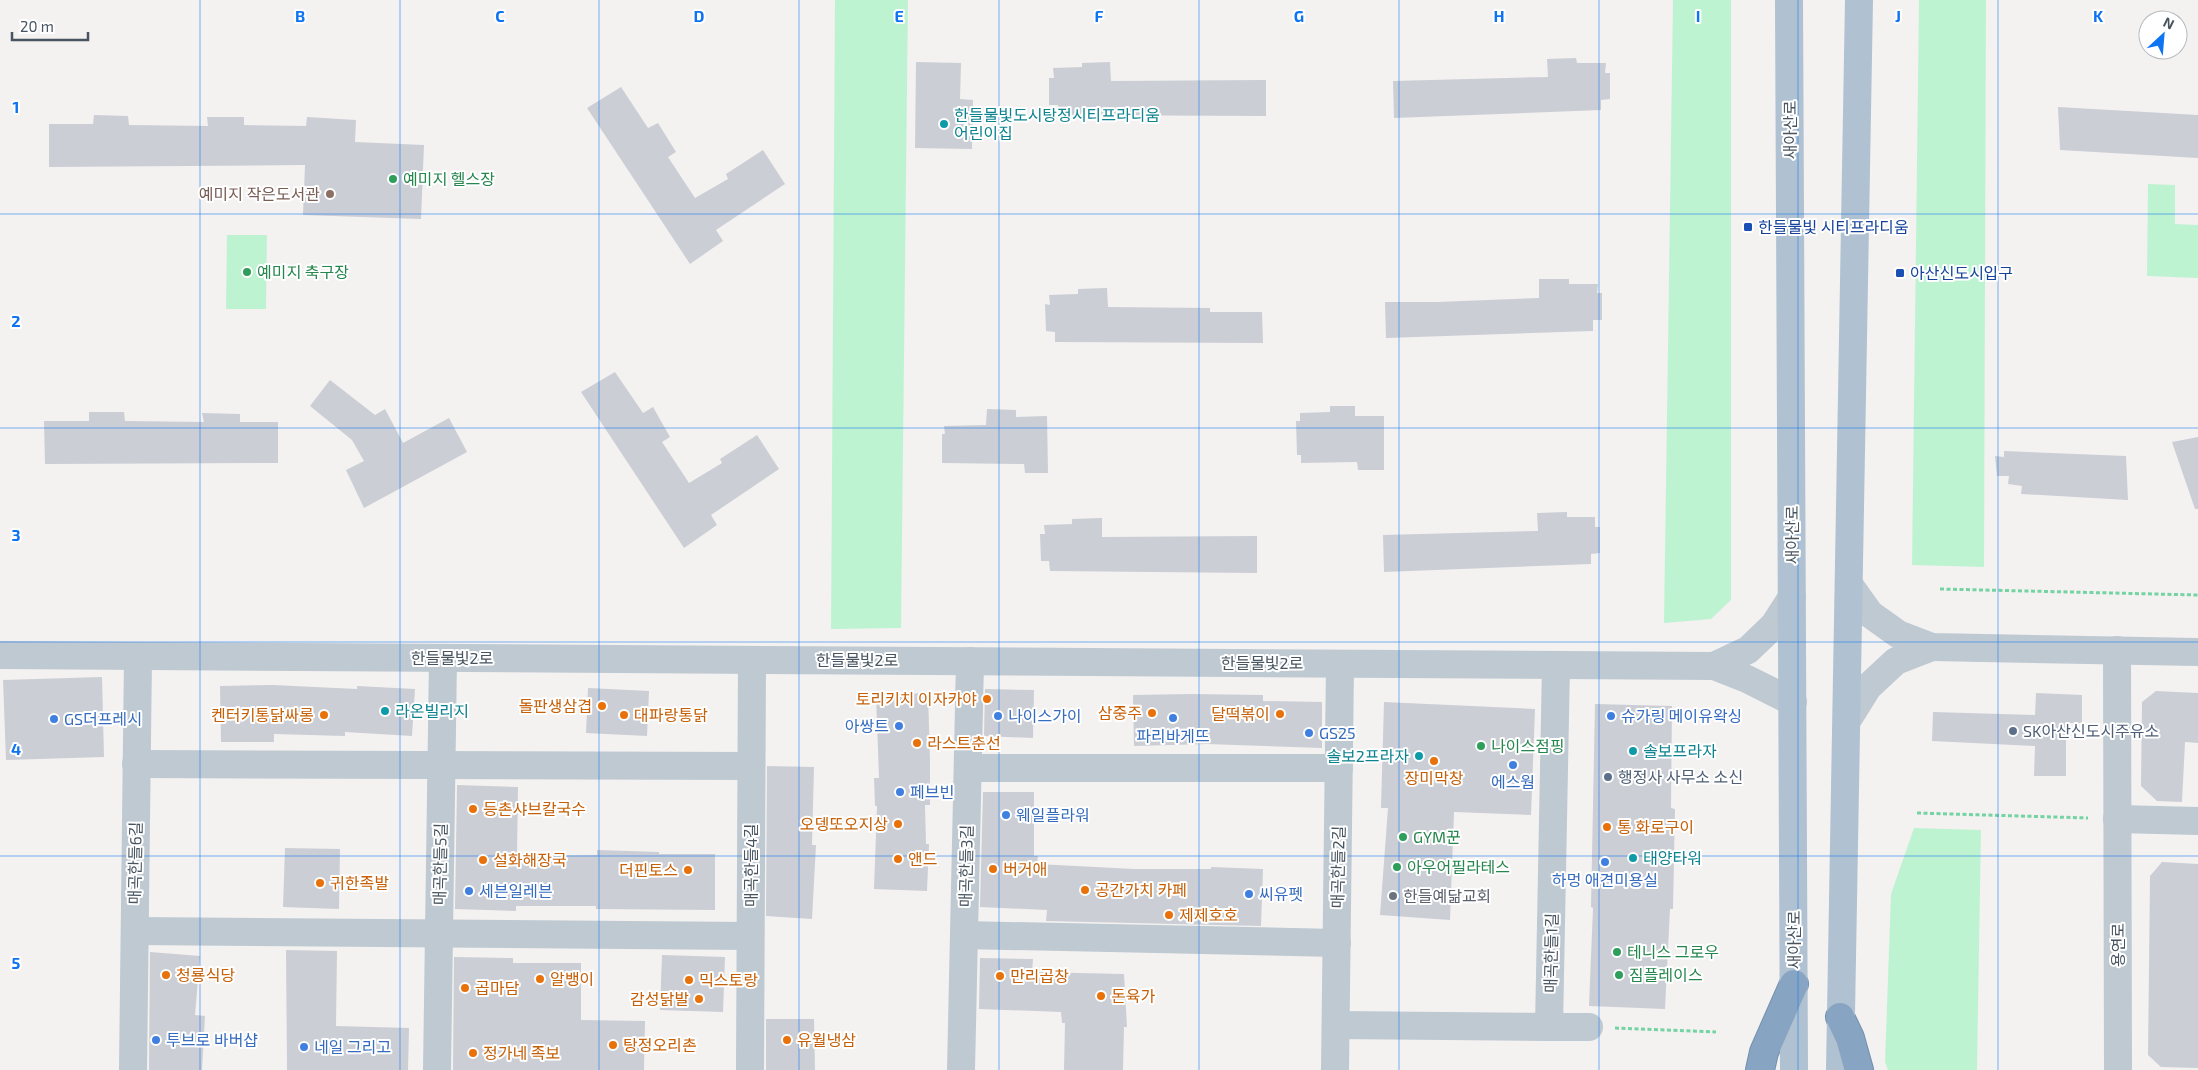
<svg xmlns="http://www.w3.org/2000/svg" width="2198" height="1070" font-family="'Exo 2','Noto Sans KR',sans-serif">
	<rect width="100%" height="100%" fill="#f4f1f1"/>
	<g fill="#bef3d2">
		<path d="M835,0h73l-7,628 -70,1z"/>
		<path d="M1673,0h58v600l-20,19 -47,4z"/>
		<path d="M1919,0h67l-2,567 -72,-2z"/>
		<path d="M2148,184l27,1v39l23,1v53l-51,-2z"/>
		<path d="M227,235h40l-1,74h-40z"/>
		<path d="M1914,828l67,2 -4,240h-89l-3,-8 6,-168z"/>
	</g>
	<g fill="#cbced4">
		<path d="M1576,58l1,5h29l-1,10h5v26l-9,1v10l-207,8 -1,-37 155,-4 -1,-18z"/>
		<path d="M916,62l45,1 -1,36 13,1 -1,49 -57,-1z"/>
		<path d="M1110,62l1,19 155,-1v36l-207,-1 -1,-10h-9v-27h5l-1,-10 29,-1v-4z"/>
		<path d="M621,87l27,41 10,-5 18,29 -8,5 27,41 33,-19 -2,-5 37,-24 22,34 -69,46 7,11 -33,23 -103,-156z"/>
		<path d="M2058,107l140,8v43l-138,-8z"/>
		<path d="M94,115l34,1 1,9 79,1 -1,-9h37v8l62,1 1,-9 49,3 -1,22 69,3 -3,74 -118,-4 2,-50 -256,2v-43h44z"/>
		<path d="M1539,279h30v5h29l-1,9h5v27h-9v11l-207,7 -1,-36h52l102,-4z"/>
		<path d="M1107,288l1,19 102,1v4h52l1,31 -208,-1v-10l-9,-1 -1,-27 5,1 -1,-10 29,-1v-5z"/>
		<path d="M615,372l28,41 10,-6 17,30 -8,5 27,41 33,-20 -2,-4 37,-24 22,34 -68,46 6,10 -33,23 -103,-156z"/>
		<path d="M330,380l45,35 10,-6 18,34 46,-25 18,34 -103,56 -18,-38 18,-9 -12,-21 -42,-34z"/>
		<path d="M1330,406h25v10h29v54h-26l-1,-8 -56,1v-8h-4l-1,-34h4v-8l30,-1z"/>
		<path d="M987,409l29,1v7l31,-1 1,57h-23l-1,-9 -82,-1v-29h3l-1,-8 42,-1z"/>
		<path d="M89,412h35l1,9 79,1 -2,-9 38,1v8h38v41l-233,1 -1,-43h45z"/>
		<path d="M2198,437v72h-3l-23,-67z"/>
		<path d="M2004,451l122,5 2,44 -107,-6 1,-8 -14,-2 1,-8h-12l-2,-20 9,1z"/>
		<path d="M1567,512v5h28v10h5v26l-9,1v10l-207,8 -1,-37 155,-4 -1,-18z"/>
		<path d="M1102,518v19l155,-1v37l-207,-2 -1,-10h-8l-1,-27h5l-1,-9 28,-1v-5z"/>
		<path d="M102,677l2,80 -98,3 -3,-80z"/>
		<path d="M273,685l84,4v-3l58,3 -3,47 -67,-4v4l-71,-2v8h-53l-1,-56z"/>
		<path d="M588,688l61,3 -2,45 -61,-3z"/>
		<path d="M985,689l49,1 -1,48 -49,-2z"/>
		<path d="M2156,691l42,2v50l-13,-1 -3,60 -25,-1 -16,-15 1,-84z"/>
		<path d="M928,693l2,68v44h-5l1,39h3l-2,47 -53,-2 3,-83h-2l-1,-28h5l-3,-83z"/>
		<path d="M2036,693l46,2v28h-16v53h-32l1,-30 -103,-5 1,-29 102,3z"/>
		<path d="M1192,694l71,1v6l59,1v46l-115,-4 -73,2 -1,-51z"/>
		<path d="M1384,702l151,7 -4,106 -77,-3 -4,108 -70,-5 8,-107h-7z"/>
		<path d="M1595,704l77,2 -1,102 4,1 -2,100h-3l-5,100 -76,-3 4,-98 -2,-1z"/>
		<path d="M767,766l47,1 -2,78h4l-4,74 -46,-3z"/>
		<path d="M457,785l61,2 -1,69 80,-1v-5l62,2v2h56v56l-119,-1v-3h-80v5l-61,-2z"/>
		<path d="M983,792h51v64h4l-1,8 97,5h77v-2l52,2 -2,57 -215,-5 1,-11 -67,-3z"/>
		<path d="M285,848l55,1 -1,60 -56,-2z"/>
		<path d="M2162,862l36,2v204l-37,-1 -13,-12 2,-179z"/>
		<path d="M286,950l51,1 -1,75 73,2 -1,42h-121z"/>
		<path d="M150,952l50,4 -5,59 10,1 -3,54h-53z"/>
		<path d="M662,955l63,2 -2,55 -63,-2z"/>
		<path d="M454,957l59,1v5h68v57l64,1 -1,49h-191z"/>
		<path d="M980,958l53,1 -1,13 92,2 3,53h-3l-1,43h-59l1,-47h-3l-1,-11 -82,-3z"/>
		<path d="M766,1019h48l1,51h-49z"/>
	</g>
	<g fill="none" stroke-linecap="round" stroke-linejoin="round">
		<defs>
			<g id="highway">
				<path d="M1840,1017l10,21 9,32"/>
				<path d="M1760,1070l4,-18 30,-68"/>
			</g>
		</defs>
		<use href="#highway" stroke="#728fae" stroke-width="30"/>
		<g stroke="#74d3a3" stroke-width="3" stroke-dasharray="4 2.5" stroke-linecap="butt">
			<path d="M1940,589l258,6"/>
			<path d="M1917,813l171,5"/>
			<path d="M1615,1028l101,4"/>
		</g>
		<g stroke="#bec9d1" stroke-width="28">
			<path d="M1850,586l20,28 28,20 34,13 266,5"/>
			<path d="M2117,650l1,420"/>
			<path d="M0,655l1714,11 33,13 46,23"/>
			<path d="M1714,666l34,-16 26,-25 18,-28"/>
			<path d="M1848,719l20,-32 28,-26 36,-14"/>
			<path d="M136,764l615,2"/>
			<path d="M968,768h371"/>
			<path d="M2117,819l81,2"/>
			<path d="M135,931l615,5"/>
			<path d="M964,935l373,8"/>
			<path d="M1336,1025l213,2 7,-362"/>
			<path d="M1549,1027h40"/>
			<path d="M133,1070l5,-414"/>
			<path d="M437,1070l6,-412"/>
			<path d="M750,1070l2,-410"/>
			<path d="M961,1070l9,-409"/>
			<path d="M1335,1070l5,-406"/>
		</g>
		<g stroke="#b0c1d1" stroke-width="28">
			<path d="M1789,0l5,1070"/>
			<path d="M1840,1070l19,-1070"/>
		</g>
		<use href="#highway" stroke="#87a5c2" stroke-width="28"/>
	</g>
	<path fill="none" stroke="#0e74f1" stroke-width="1" stroke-opacity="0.55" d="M200,0v1070M400,0v1070M599,0v1070M799,0v1070M999,0v1070M1199,0v1070M1399,0v1070M1599,0v1070M1798,0v1070M1998,0v1070M0,214h2198M0,428h2198M0,642h2198M0,856h2198"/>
	<g fill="#0f9aa8" stroke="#fff" stroke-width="2">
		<circle cx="944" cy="124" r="5"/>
		<circle cx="385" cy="711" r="5"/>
		<circle cx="1633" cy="751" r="5"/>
		<circle cx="1419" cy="756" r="5"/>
		<circle cx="1633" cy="858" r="5"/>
	</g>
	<g fill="#2e9e5b" stroke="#fff" stroke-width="2">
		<circle cx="393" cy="179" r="5"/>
		<circle cx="247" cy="272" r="5"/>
		<circle cx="1481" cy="746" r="5"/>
		<circle cx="1403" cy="837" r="5"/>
		<circle cx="1397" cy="867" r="5"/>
		<circle cx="1617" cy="952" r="5"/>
		<circle cx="1619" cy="975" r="5"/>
	</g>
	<circle fill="#8d6e63" stroke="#fff" stroke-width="2" cx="330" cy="194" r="5"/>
	<g fill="#1a4fb4" stroke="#fff" stroke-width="2">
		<rect x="1743" y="222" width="10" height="10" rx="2.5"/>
		<rect x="1895" y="268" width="10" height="10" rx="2.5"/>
	</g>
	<g fill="#e8710a" stroke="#fff" stroke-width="2">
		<circle cx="987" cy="699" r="5"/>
		<circle cx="602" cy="706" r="5"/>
		<circle cx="1152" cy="713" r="5"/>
		<circle cx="1280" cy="714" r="5"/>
		<circle cx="324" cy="715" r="5"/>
		<circle cx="624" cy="715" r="5"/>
		<circle cx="917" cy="743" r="5"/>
		<circle cx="1434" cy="761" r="5"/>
		<circle cx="473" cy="809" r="5"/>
		<circle cx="898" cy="824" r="5"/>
		<circle cx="1607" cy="827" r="5"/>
		<circle cx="898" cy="859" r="5"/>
		<circle cx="483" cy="860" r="5"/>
		<circle cx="993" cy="869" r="5"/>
		<circle cx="688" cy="870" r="5"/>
		<circle cx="320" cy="883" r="5"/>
		<circle cx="1085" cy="890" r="5"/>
		<circle cx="1169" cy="915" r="5"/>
		<circle cx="166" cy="975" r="5"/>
		<circle cx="1000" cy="976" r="5"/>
		<circle cx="540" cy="979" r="5"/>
		<circle cx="689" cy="980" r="5"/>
		<circle cx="465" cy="988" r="5"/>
		<circle cx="1101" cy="996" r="5"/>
		<circle cx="699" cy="999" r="5"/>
		<circle cx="787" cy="1040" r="5"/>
		<circle cx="613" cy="1045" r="5"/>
		<circle cx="473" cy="1053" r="5"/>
	</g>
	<g fill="#3f7fe0" stroke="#fff" stroke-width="2">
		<circle cx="998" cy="716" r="5"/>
		<circle cx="1611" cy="716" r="5"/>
		<circle cx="1173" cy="718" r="5"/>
		<circle cx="54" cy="719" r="5"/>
		<circle cx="899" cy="726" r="5"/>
		<circle cx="1309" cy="733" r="5"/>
		<circle cx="1513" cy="765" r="5"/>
		<circle cx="900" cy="792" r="5"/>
		<circle cx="1006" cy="815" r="5"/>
		<circle cx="1605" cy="862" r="5"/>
		<circle cx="469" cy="891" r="5"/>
		<circle cx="1249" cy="894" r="5"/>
		<circle cx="156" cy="1040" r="5"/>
		<circle cx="304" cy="1047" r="5"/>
	</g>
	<g fill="#5c6f8a" stroke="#fff" stroke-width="2">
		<circle cx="2013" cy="731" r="5"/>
		<circle cx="1608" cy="777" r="5"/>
	</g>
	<circle fill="#6b7280" stroke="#fff" stroke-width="2" cx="1393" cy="896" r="5"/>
	<g text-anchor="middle" stroke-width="4" stroke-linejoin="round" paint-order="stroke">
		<g font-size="16" fill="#0d838f" stroke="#fff" text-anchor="start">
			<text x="954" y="121">한들물빛도시탕정시티프라디움<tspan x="954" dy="18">어린이집</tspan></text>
			<text x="395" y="717">라온빌리지</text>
			<text x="1643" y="757">솔보프라자</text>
			<text x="1409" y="762" text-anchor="end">솔보2프라자</text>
			<text x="1643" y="864">태양타워</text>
		</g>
		<g font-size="16" fill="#485560" stroke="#fff">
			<text transform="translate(1790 130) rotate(-90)" y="6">새아산로</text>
			<text transform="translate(1792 535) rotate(-90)" y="6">새아산로</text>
			<text x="452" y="664">한들물빛2로</text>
			<text x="857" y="666">한들물빛2로</text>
			<text x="1262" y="669">한들물빛2로</text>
			<text transform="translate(135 863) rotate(-89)" y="6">매곡한들6길</text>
			<text transform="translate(440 864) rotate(-89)" y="6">매곡한들5길</text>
			<text transform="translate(751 865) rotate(-90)" y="6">매곡한들4길</text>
			<text transform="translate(966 866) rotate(-89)" y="6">매곡한들3길</text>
			<text transform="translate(1338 867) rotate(-89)" y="6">매곡한들2길</text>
			<text transform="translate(1794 940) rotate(-90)" y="6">새아산로</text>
			<text transform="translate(2118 945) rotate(-90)" y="6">용연로</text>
			<text transform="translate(1551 953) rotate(-89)" y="6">매곡한들1길</text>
		</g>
		<g font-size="16" fill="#27864d" stroke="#fff" text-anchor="start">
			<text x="403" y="185">예미지 헬스장</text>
			<text x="257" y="278">예미지 축구장</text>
			<text x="1491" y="752">나이스점핑</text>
			<text x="1413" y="843">GYM꾼</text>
			<text x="1407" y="873">아우어필라테스</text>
			<text x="1627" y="958">테니스 그로우</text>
			<text x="1629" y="981">짐플레이스</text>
		</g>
		<g font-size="16" fill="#785e54" stroke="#fff" text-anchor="end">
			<text x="320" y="200">예미지 작은도서관</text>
		</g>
		<g font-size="16" fill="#164399" stroke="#fff" text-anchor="start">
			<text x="1758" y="233">한들물빛 시티프라디움</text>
			<text x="1910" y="279">아산신도시입구</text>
		</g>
		<g font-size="16" fill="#c56008" stroke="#fff" text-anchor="start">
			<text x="977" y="705" text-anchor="end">토리키치 이자카야</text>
			<text x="592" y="712" text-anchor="end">돌판생삼겹</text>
			<text x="1142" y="719" text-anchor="end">삼중주</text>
			<text x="1270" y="720" text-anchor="end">달떡볶이</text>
			<text x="314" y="721" text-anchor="end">켄터키통닭싸롱</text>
			<text x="634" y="721">대파랑통닭</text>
			<text x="927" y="749">라스트춘선</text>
			<text x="1434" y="784" text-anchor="middle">장미막창</text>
			<text x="483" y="815">등촌샤브칼국수</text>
			<text x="888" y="830" text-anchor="end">오뎅또오지상</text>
			<text x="1617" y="833">통 화로구이</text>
			<text x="908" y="865">앤드</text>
			<text x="493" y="866">설화해장국</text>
			<text x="1003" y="875">버거애</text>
			<text x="678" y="876" text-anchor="end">더핀토스</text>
			<text x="330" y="889">귀한족발</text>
			<text x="1095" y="896">공간가치 카페</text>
			<text x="1179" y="921">제제호호</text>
			<text x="176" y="981">청룡식당</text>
			<text x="1010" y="982">만리곱창</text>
			<text x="550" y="985">알뱅이</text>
			<text x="699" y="986">믹스토랑</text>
			<text x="475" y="994">곱마담</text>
			<text x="1111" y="1002">돈육가</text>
			<text x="689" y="1005" text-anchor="end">감성닭발</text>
			<text x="797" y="1046">유월냉삼</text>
			<text x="623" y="1051">탕정오리촌</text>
			<text x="483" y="1059">정가네 족보</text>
		</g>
		<g font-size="16" fill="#366cbe" stroke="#fff" text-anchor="start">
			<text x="1008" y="722">나이스가이</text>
			<text x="1621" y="722">슈가링 메이유왁싱</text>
			<text x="64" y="725">GS더프레시</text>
			<text x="889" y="732" text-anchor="end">아쌍트</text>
			<text x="1319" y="739">GS25</text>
			<text x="1173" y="742" text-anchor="middle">파리바게뜨</text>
			<text x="1513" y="788" text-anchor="middle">에스웜</text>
			<text x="910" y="798">페브빈</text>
			<text x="1016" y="821">웨일플라워</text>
			<text x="1605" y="886" text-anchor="middle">하멍 애견미용실</text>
			<text x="479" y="897">세븐일레븐</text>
			<text x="1259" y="900">씨유펫</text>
			<text x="166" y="1046">투브로 바버샵</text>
			<text x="314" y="1053">네일 그리고</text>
		</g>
		<g font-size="16" fill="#4e5e75" stroke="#fff" text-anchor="start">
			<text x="2023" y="737">SK아산신도시주유소</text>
			<text x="1618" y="783">행정사 사무소 소신</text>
		</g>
		<g font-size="16" fill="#5b616d" stroke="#fff" text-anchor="start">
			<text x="1403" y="902">한들예닮교회</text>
		</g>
	</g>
	<g font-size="16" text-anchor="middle" font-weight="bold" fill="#0e74f1" stroke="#fff" stroke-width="4" stroke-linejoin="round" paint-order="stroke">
		<text x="300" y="22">B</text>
		<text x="500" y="22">C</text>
		<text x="699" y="22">D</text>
		<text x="899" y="22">E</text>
		<text x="1099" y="22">F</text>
		<text x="1299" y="22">G</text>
		<text x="1499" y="22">H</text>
		<text x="1698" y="22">I</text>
		<text x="1898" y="22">J</text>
		<text x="2098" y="22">K</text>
		<text x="16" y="113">1</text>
		<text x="16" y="327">2</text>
		<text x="16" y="541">3</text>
		<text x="16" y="755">4</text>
		<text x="16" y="969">5</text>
	</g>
	<g transform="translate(2163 35) rotate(26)"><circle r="24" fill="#ffffff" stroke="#b6bbbf"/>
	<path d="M0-4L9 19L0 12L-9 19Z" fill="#0e74f1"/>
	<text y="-8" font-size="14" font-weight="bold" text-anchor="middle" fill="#485560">N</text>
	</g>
	<path d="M12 32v8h76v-8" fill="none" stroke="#485560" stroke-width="2.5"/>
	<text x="20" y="32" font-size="15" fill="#485560" stroke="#ffffff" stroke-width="4" paint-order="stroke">20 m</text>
</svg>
